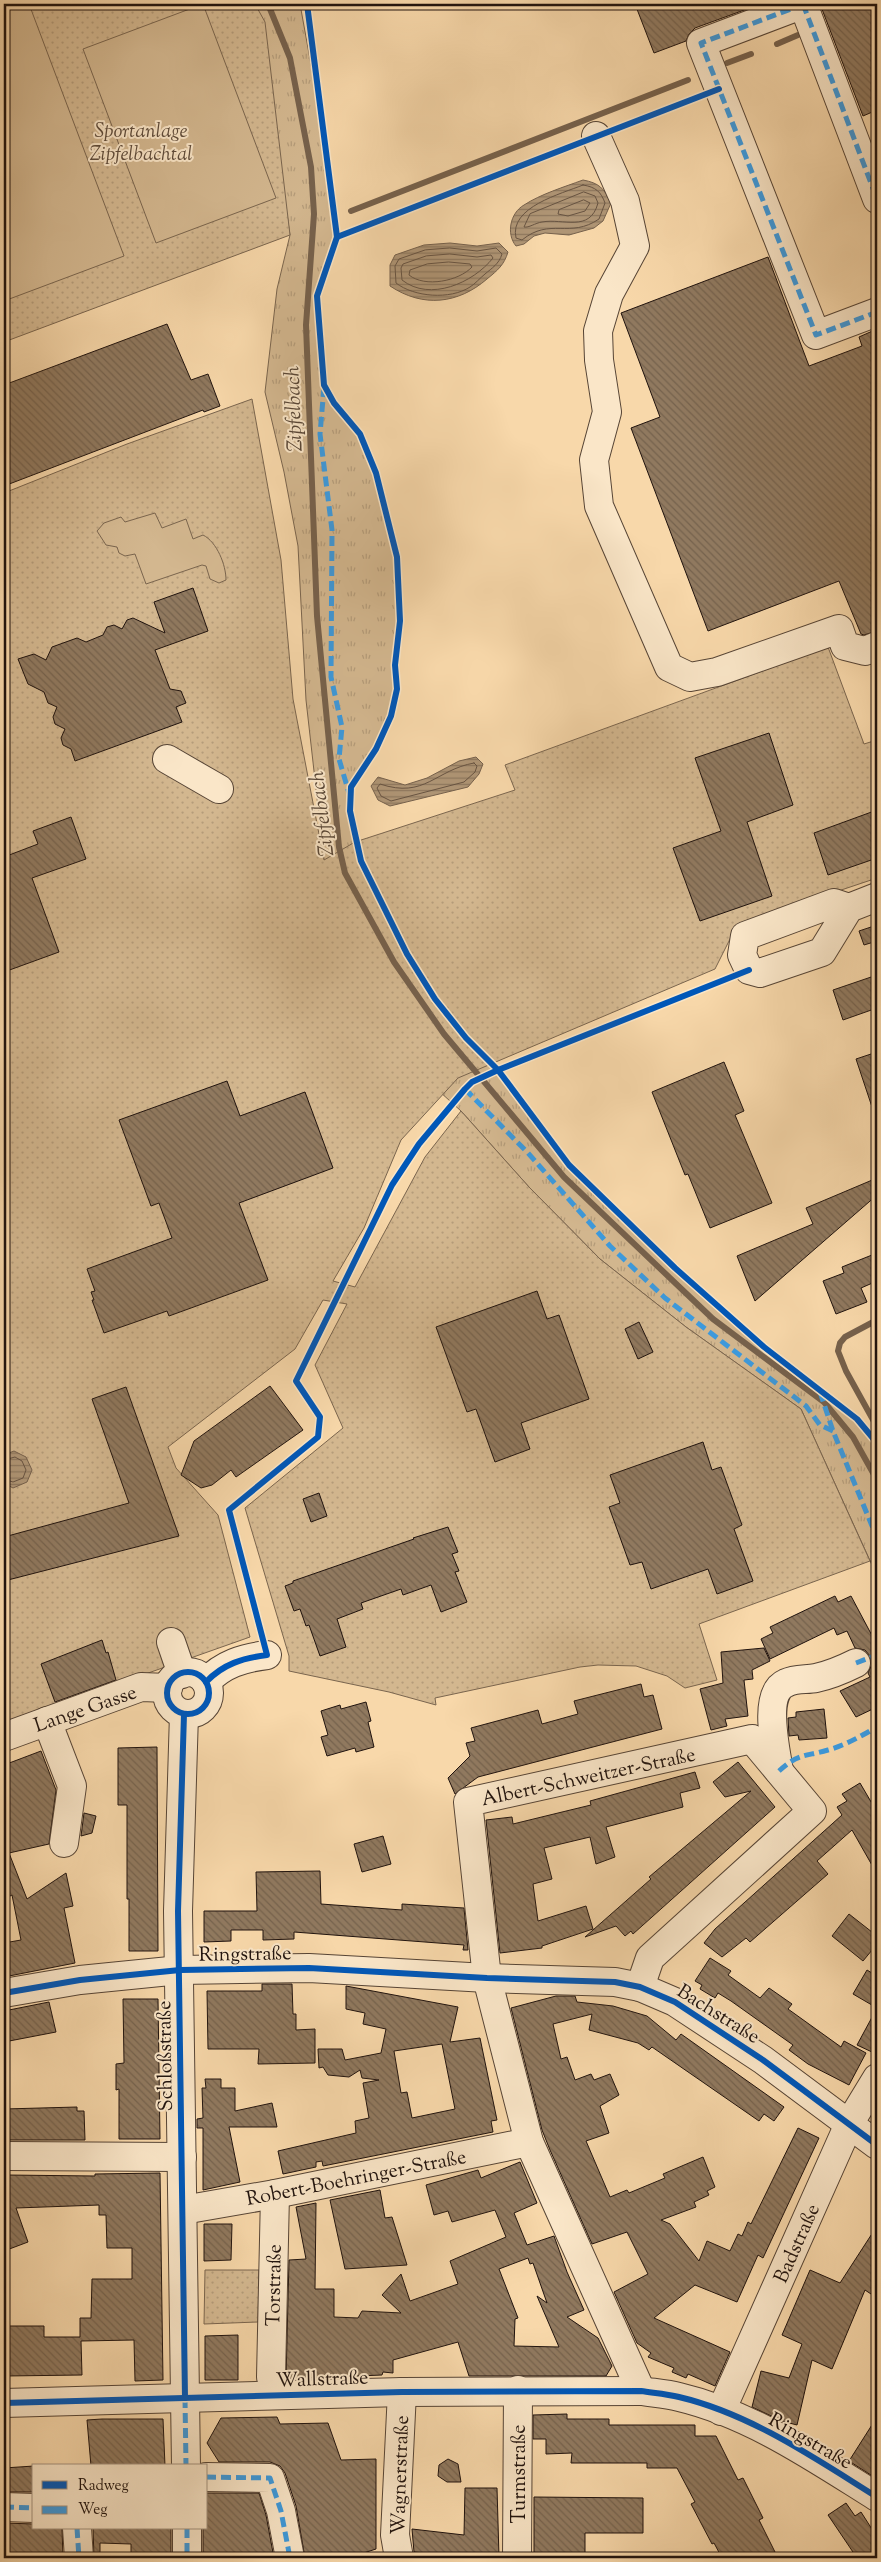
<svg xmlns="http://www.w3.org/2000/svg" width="881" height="2562" font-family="'Sorts Mill Goudy',serif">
	<defs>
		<pattern id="grass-tufts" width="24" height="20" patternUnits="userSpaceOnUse" patternTransform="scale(1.25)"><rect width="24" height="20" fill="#d3b78f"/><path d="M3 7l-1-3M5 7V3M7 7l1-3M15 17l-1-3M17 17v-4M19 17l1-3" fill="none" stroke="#b59c7a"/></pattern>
		<pattern id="park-dots" width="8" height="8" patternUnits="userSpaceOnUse" patternTransform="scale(1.25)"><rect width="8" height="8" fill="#d3b78f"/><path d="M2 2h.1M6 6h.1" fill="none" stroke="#b59c7a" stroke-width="1.8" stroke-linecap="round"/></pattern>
		<pattern id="water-rules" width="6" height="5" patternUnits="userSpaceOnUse" patternTransform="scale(1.25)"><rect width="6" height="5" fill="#af9575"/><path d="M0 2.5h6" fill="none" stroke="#8e785e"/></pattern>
		<pattern id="building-back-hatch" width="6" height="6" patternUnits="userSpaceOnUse" patternTransform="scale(1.25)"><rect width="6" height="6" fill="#90795f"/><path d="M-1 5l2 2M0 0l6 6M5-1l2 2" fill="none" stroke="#75624d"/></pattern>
	</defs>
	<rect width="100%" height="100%" fill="#f8d8aa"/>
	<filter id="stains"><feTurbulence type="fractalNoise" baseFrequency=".004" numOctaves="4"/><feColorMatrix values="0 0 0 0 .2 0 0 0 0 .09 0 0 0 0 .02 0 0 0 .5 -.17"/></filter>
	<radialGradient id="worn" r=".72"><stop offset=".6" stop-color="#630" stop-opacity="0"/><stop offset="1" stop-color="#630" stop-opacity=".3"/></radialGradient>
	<path fill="url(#grass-tufts)" stroke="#7a654e" d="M255,4h45l23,127 14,106 -20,59 7,89 10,18 26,31 16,39 21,84 3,64 -5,44 2,24 -6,27 -15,33 -25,39 -1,23 11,50 105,177 32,32 73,93 52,56 52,49 66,59 79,65 37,27 20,22v135l-76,-167 -115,-82 -86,-68 -71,-72 -68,-76 -108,-98 -29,-153 -18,-160 -8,-154 -14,-74 -19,-80 12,-103 13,-54z"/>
	<g fill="url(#park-dots)" stroke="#7a654e">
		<path d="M4,4h251l10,18 25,213 -286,107z"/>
		<path d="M252,399l29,161 12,139 31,161 31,-18 160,-52 -10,-25 323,-118 36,97 13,-4v138l-140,47 -22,44 -257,109 -57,62 -37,88 -31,53 22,6 70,-130 36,-46 68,76 71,72 86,68 115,82 69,152 -171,63 18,56 -32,8 -18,-12 -31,-10 -38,-1 -18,2 -145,31 1,7 -47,-13 -100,-21v-15l-44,-148 98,-80 -28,-63 32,-61 -24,-4 -28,49 -127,98 8,21 42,47 32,122 -246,87v-1231l123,-49z"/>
		<path d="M205,2270h54l-1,52 -54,2z"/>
	</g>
	<g fill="#d3b78f" stroke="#7a654e">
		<path d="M4,4h25l95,252 -120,45z"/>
		<path d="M203,4l73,194 -120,45 -73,-194z"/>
		<path d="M155,513l7,15 24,-9 7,20 10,-4c14,7 23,30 23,45l-7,3 -9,-4 -4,-13 -4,-1 -56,19 -11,-30 -10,2 -6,-3 -2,-6 -11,-2 -9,-14 7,-8 17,-6 4,5z"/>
	</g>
	<g fill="url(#water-rules)" stroke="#76614c">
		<path d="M583,180c16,3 21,8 28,23l-8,18 -9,7 -25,7 -24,-2 -11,3 -10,8 -8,2c-10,-12 -6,-33 8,-41 17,-11 40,-18 59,-25z"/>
		<path d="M450,243l27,3 22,-3 9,9c-4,13 -10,18 -21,27 -29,25 -64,29 -97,7v-21l5,-10 29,-10z"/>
		<path d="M476,757l7,7 -4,10 -11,13 -78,19 -12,-6 -7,-14 7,-9 27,8 22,-7 32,-17z"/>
		<path d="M14,1451l12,6 6,13 -5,12 -14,6 -9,-5v-28z"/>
	</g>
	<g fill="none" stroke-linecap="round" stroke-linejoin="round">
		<g stroke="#685442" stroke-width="1">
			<path d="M583,185c13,2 18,7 22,18l-6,16c-29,20 -49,-2 -77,21l-6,-2c-7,-31 45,-44 67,-53z"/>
			<path d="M584,192l11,4 3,7c-8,30 -35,15 -56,19 -7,1 -13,6 -18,5l6,-13z"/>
			<path d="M584,200l6,3 -5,8 -17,5 -10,-2 1,-4z"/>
			<path d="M450,248l27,3 19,-3 6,6c-3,10 -10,14 -17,20 -5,4 -10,10 -15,13 -20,13 -56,10 -74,-4l-1,-17 4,-7 26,-9z"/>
			<path d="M450,254l27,3 14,-2 2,3c-20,25 -63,44 -91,22l-1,-12 2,-4 23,-8z"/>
			<path d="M449,262l21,2 2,3c-13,14 -47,21 -63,8l1,-5 17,-6z"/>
			<path d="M474,763l3,3 -2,6 -11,10 -73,19 -10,-5 -4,-8 3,-4c45,15 55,-14 94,-21z"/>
			<path d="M4,1460l11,-3 7,4 4,9 -3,8 -10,4 -9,-3"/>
		</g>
		<g stroke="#76614c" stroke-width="6">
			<path d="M268,4l22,54 21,109 3,47 -8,111 11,291 22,231 6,26 49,89 50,72 120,143 149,142 111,83 29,35 24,43"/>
			<path d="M777,44l21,-9"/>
			<path d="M727,63l24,-9"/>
			<path d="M351,211l337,-131"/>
			<path d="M877,1320l-32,17 -5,6 -2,8 8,20 31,56"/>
		</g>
	</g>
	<g fill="url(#building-back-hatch)" stroke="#20130e" fill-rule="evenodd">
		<path d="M635,4h110l2,5 -52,19 -6,6 -3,7 -32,12z"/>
		<path d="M820,4h57v106l-14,6z"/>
		<path d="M768,257l41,109 53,-20 -3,-9 18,-8v302l-13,4 -3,-1 -22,-53 -131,50 -77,-203 29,-11 -39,-104z"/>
		<path d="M167,324l24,56 17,-6 12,32 -16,6 -1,-2 -199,76v-101z"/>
		<path d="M193,588l15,43 -53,19 15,39 11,2 5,12 -10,4 6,15 -107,39 -4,-12 -8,-4 -2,-7 4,-9 -10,-5 -2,-7 4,-10 -9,-4 -4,-11 -16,-8 -10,-25 16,-5 12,6 6,-13 25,-9 9,4 17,-7 4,-8 7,-2 8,4 5,-9 6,-2 32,15 -11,-31z"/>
		<path d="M769,733l24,72 -46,17 25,74 -72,25 -27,-73 48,-17 -26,-73z"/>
		<path d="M877,810v48l-49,17 -14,-42z"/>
		<path d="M71,817l15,42 -54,19 27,74 -55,20v-115l34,-13 -5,-13z"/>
		<path d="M877,925v16l-13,4 -5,-14z"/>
		<path d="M877,975v33l-34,12 -10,-30z"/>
		<path d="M877,1052v60l-3,1 -18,-54z"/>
		<path d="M724,1062l20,49 -9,4 37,88 -62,25 -22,-54 -3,1 -33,-83z"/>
		<path d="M227,1081l13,35 65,-24 28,76 -94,35 29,77 -99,36 -2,-5 -63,22 -12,-33h2l-3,-8 4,-1 -8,-22 85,-31 -13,-35 -8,3 -32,-86z"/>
		<path d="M877,1178v17l-122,106 -18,-45 76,-32 -7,-16z"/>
		<path d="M877,1253v28l-16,7 6,14 -31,12 -13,-33 21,-8 -2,-6z"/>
		<path d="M537,1291l10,28 12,-4 30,84 -68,24 9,26 -35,13 -19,-53 -9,3 -31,-85z"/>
		<path d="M639,1322l14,30 -15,7 -13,-30z"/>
		<path d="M270,1386l33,44 -67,47 -5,-7 -19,15 -11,3 -20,-13 13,-34z"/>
		<path d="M126,1387l53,149 -175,45v-44l125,-34 -37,-104z"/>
		<path d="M703,1442l9,28 9,-3 21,58 -8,4 19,52 -36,13 -9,-25 -57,20 -9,-27 -12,3 -21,-58 11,-4 -10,-28z"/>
		<path d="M319,1493l8,23 -16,6 -8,-23z"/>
		<path d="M448,1527l10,25 -6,2 7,17 -4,1 12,30 -26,10 -10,-27 -28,10 -2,-6 -40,14 2,6 -26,10 9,28 -26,9 -11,-31 -3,1 -6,-17 -6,2 -9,-25 8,-3v-2l121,-42 -1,-1z"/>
		<path d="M835,1596l3,6 13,-6 26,49v62l-21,10 -16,-26 30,-14 -2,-4 4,-9 -2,-8 -5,-6 -10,-2 -8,-17 -10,4 -3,-7 -64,31 -9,-20 12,-6 -3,-6z"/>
		<path d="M102,1640l4,13 2,-1 8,28 -61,22 -14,-38z"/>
		<path d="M764,1648l6,13 -18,9 1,9 -9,1 4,36 -23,3 2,7 -16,4 -11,-41 23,-6 -2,-31z"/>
		<path d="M641,1684l3,13 9,-2 9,34 -184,48 -23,17 -7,-16 22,-22 -4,-13 9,-2 -4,-13 67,-18 4,14 36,-10 -4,-13z"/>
		<path d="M366,1702l5,19 -3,1 6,25 -18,5 -1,-4 -28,8 -6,-19 7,-2 -7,-24 19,-6 1,4z"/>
		<path d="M824,1709l3,29 -28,2 -1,-5 -9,1 -1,-18 8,-1v-5z"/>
		<path d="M157,1747l1,204h-29v-52h-2v-94h-9v-57z"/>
		<path d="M41,1751l15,39 -7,54 -40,9 18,46 39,-26 7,33 -9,2 11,55 -71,14v-34l17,-3 -9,-45 -8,4v-134z"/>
		<path d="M738,1762l37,45 -142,127 -2,-3 -6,5 -9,-10 -31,11 66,-58 -2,-2 102,-86 -26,6 -12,-15z"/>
		<path d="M695,1772l5,16 -20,5 3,14 -77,20 9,30 -19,7 -6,-27 -46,11 8,31 -19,5 5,37 48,-15 7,23 -51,17v2l-42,5 -14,-133 26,-3 1,7 45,-11 33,-8 -1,-4z"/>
		<path d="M860,1783l17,29v62l-25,-44 -35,31 11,13 -78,68 -4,-4 -24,19 -18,-14 11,-14 127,-114 -5,-8 10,-6 -5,-7z"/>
		<path d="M84,1813l12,3 -4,17 -11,3z"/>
		<path d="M383,1836l8,28 -29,8 -8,-28z"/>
		<path d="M320,1871l1,33 81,6v-6l62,4 4,42h-5l1,-5 -170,-13v7l-31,1v-10h-32v11l-27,1v-31h53l-1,-39z"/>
		<path d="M849,1914l28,22v8l-14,17 -31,-25z"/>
		<path d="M710,1958l21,13 -3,4 32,23 9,-10 23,16 -4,5 53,38 3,-6 22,12 -17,32 -41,-21 -19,-14 4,-5 -62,-44 -13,-8 -3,5 -15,-9 2,-4 -7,-4z"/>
		<path d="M867,1970l10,6v66l-5,10 -15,-7 20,-37 -24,-14z"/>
		<path d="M262,1984h30l1,30h3v16l19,-1v34l-57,1 1,-15h-51l-1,-58h55z"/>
		<path d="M346,1986l112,21 -8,35 30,-4 17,82 -6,1 2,11 -170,34 -1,-5 -6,1v5l-33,7 -5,-23 78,-18 -1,-12 14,-3 -6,-35 16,-3 -17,-2 -2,-8 -11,7 -21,-2 -5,-8 -4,1 -1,-19h24l3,11 36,-7 5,-24 -23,-5 2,-11 -19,-4zM442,2044l13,65 -43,9 -5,-26 -6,1 -7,-42z"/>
		<path d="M556,1996h19l2,6 36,4 34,10 29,24 5,-6 103,73 -10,14 -10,-7 -5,7 -107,-74 -3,3 -11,-7 -49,-13 3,-16 -39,10 8,35 6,-2 8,23 16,-6 3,6 16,-6 9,21 -19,11 9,27 -23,8 24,56 17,-7 2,3 36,-15 -2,-4 40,-17 12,30 -8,4 2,4 -15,7 2,5 -35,13 9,4 29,37 8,-20 23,10 8,-17 4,2 6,-14 3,2 47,-96 21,10 -56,120 -5,-3 -21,47 -42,-17 -41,33 76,34 -15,34 -27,-12 -2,4 -14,-6 2,-4 -26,-11 3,-4 -14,-10 -23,-51 34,-18 -21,-42 -35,12 -42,-94 -8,-20 -31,-122z"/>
		<path d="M123,1999h35l2,140h-41v-50l-3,1v-26l8,-1z"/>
		<path d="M49,2002l7,30 -52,10v-31z"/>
		<path d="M205,2079h16v9h14v23l37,-8 5,24h-48l11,55 -37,8v-62h-6v-9l6,-1 -1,-30h4z"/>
		<path d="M77,2107v4h7l1,29h-76l-1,-13h-4v-18z"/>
		<path d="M520,2162l17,41 -23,10 13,32 27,-9 13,36 17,38 -17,7 31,21 14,28 -6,10h-137l-11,-34 -65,18v13l-10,-1 -1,3 -96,4 3,-119 17,-1 -10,-52 20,-4 -1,86h19v28l24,1 4,-7 39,2 -19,-18 19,-21 9,27 48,-17 -8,-23 56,-24 -11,-27 -43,12 -4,-11 -14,4 -8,-30 52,-15 3,8zM528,2258l2,6 3,-1 14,40 -10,-7 22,51 -45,-1 1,-27 3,-1 -19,-49z"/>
		<path d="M160,2173l3,207 -28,1 -1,-41 -53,1 1,34 -77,1 1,-50h38v11h36v-19h11l1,-39h40v-31h-25l-1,-33h-7v-10l-83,3 12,34 -24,9v-21l3,-1 -1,-54 89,1v-2z"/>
		<path d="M380,2190l5,28 7,-1 15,48 -62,4 -15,-69z"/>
		<path d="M204,2224h28l-1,36 -27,1z"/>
		<path d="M877,2226v72l-12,-8 -33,79 -20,-9 -15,65 -15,-4 -30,-14 9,-36 28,7 13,-34 -20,-9 28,-65 30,13z"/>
		<path d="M238,2335v45h-33v-44z"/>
		<path d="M567,2414v5h42v6h86v11h21l22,44 5,-2 20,40 -4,2 19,38h-56l-8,-15 -2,1 -21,-40 4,-2 -18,-34h-30v-5h-76l1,-10 -26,1v-15h-13v-24z"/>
		<path d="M277,2417l3,7 48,-1 13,37 35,-1v90l-28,9h-43l-9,-52 -11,-33 -5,-7 -10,-4h-51l-12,-19 14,-25z"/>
		<path d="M877,2417v62l-28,-18z"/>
		<path d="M102,2419h61l2,47h-74l-4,-46z"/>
		<path d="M448,2459l10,5 3,18h-14l-9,-6 1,-11z"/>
		<path d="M34,2466v26h-30v-24z"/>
		<path d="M465,2488h32l2,69h-33l-52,-5 -2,-23 52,6z"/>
		<path d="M206,2493h53l7,22 8,43h-71v-30h3z"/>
		<path d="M534,2497l109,1v35h-58v25h-51z"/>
		<path d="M846,2503l9,13 6,-4 16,25v21h-20l-29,-43z"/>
		<path d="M4,2523l30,1v4h28l1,30h-59z"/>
		<path d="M93,2528h78v30h-40v-14l-31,-1v15h-6z"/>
	</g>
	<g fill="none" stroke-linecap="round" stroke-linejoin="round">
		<defs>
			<g id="minor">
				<path d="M803,4l74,195"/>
				<path d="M804,4l-103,39 115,292 61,-23"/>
				<path d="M596,136l29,65 10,45 -26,48 -11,37 1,29 8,52 -13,48 5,46 70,161 21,10 27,-5 122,-43 6,17 20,5 12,-5"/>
				<path d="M167,759l52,30"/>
				<path d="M849,908l-15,-5 -89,33 -3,19 7,15 11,3 62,-21 27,-44 28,-11"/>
				<path d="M171,1642l11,32"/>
				<circle cx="188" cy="1693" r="21"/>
				<path d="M206,1682c17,-18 37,-24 61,-27"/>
				<path d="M184,1714l-6,197 8,555"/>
				<path d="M47,1721l25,65 -8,57"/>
				<path d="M4,1737l137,-50 27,1"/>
				<path d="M779,1771c-3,-20 -17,-78 7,-88 10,-5 20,-3 30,-5 14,-3 28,-9 40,-15"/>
				<path d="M640,1987l10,-29 162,-147 -60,-72 -284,63 19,176 42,164 112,249"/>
				<path d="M4,1993l76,-13 100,-10 129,-2 178,10 128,4 25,5 35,15 88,58 114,85"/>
				<path d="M4,2156l178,1"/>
				<path d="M183,2210l92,-16 254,-52"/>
				<path d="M271,2377l4,-183"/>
				<path d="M4,2403l398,-11 239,-1c13,2 26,3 38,6 72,17 137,62 198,100"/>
				<path d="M721,2411l128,-287 28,-46"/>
				<path d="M206,2477l64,1 11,33 9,47"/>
				<path d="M4,2507l30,1"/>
				<path d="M77,2528l2,30"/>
				<path d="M187,2528v30"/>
				<path d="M399,2558l-4,-23 7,-143"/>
				<path d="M517,2558l1,-168"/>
			</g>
		</defs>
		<use href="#minor" stroke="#564435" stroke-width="30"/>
		<use href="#minor" stroke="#fae6c8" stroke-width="28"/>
		<g stroke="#3c9ade" stroke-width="5" stroke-dasharray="10 5" stroke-linecap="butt">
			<path d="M803,4l74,195"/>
			<path d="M804,4l-103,39 115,292 61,-23"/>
			<path d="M324,387l-4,47 12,96 -1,147 11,50 -3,32 10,34"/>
			<path d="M465,1089l63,64 82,93 55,52 141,108 14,19 13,6"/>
			<path d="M820,1392l13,39 44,107"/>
			<path d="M856,1663l21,-8"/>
			<path d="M779,1771c20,-18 25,-14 49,-21 18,-5 33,-14 49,-23"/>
			<path d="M185,2398l1,68"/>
			<path d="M206,2477l64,1 11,33 9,47"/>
			<path d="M4,2507l30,1"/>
			<path d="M77,2528l2,30"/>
			<path d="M187,2528v30"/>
			<path d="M390,2558h9"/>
		</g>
		<defs>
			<g id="cycleway">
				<path d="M307,4l30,233 -20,59 7,89 10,18 26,31 16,39 21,84 3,64 -5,44 2,24 -6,27 -15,33 -25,38 -1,24 11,50 46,93 28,45 31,39 32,32 71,95 106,103 89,79 93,72 20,24"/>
				<path d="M337,237l382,-148"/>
				<circle cx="188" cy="1693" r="21"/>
				<path d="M206,1682c17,-18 37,-24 61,-27l-38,-145 89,-73 2,-20 -24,-36 96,-196 27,-41 46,-55 7,-7 26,-12 251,-100"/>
				<path d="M184,1714l-6,197 7,487"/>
				<path d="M4,1993l76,-13 100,-10 129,-2 178,10 128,4 25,5 35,15 88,58 114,85"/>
				<path d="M4,2403l398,-11 239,-1c13,2 26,3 38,6 72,17 137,62 198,100"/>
			</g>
		</defs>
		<use href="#cycleway" stroke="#fae6c8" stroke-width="9"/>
		<use href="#cycleway" stroke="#0057b8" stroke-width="6"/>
	</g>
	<g text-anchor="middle" stroke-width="4" stroke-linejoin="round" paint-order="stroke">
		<g font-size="20" font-style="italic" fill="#5f4c3b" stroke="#fae6c8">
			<text x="141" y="137">Sportanlage<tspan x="141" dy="23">Zipfelbachtal</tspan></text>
		</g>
		<g font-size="20" fill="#20130e" stroke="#fae6c8">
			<text transform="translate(85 1708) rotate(-19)" y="7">Lange Gasse</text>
			<text transform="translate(588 1776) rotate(-12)" y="7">Albert-Schweitzer-Straße</text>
			<text transform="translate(245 1953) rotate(-1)" y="7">Ringstraße</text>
			<text transform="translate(719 2013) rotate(32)" y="7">Bachstraße</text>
			<text transform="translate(164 2056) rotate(-91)" y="7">Schloßstraße</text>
			<text transform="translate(356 2177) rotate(-11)" y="7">Robert-Boehringer-Straße</text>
			<text transform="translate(796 2243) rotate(-66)" y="7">Badstraße</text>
			<text transform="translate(273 2285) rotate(-89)" y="7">Torstraße</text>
			<text transform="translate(322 2378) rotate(-2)" y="7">Wallstraße</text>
			<text transform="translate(811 2440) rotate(30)" y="7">Ringstraße</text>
			<text transform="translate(518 2474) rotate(-90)" y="7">Turmstraße</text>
			<text transform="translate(399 2475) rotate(-88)" y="7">Wagnerstraße</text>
		</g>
		<g font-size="21" font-style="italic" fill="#594737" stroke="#fae6c8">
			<text transform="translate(293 409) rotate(-92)" y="7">Zipfelbach</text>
			<text transform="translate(321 814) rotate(-97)" y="7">Zipfelbach</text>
		</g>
	</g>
	<rect width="881" height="2562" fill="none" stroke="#f8d8aa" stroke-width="20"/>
	<rect x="5" y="5" width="871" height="2552" fill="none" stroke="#20130e" stroke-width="2.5"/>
	<rect x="10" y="10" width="861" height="2542" fill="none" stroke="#20130e"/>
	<rect x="32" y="2464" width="175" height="65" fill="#fae6c8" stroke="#a3927e"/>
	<rect x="42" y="2481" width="25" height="8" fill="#0057b8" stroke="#a3927e"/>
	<text x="78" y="2490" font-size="15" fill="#20130e">Radweg</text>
	<rect x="42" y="2506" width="25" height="8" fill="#3c9ade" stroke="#a3927e"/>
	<text x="78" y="2514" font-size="15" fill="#20130e">Weg</text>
	<rect width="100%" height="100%" filter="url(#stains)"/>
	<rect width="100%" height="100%" fill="url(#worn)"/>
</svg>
